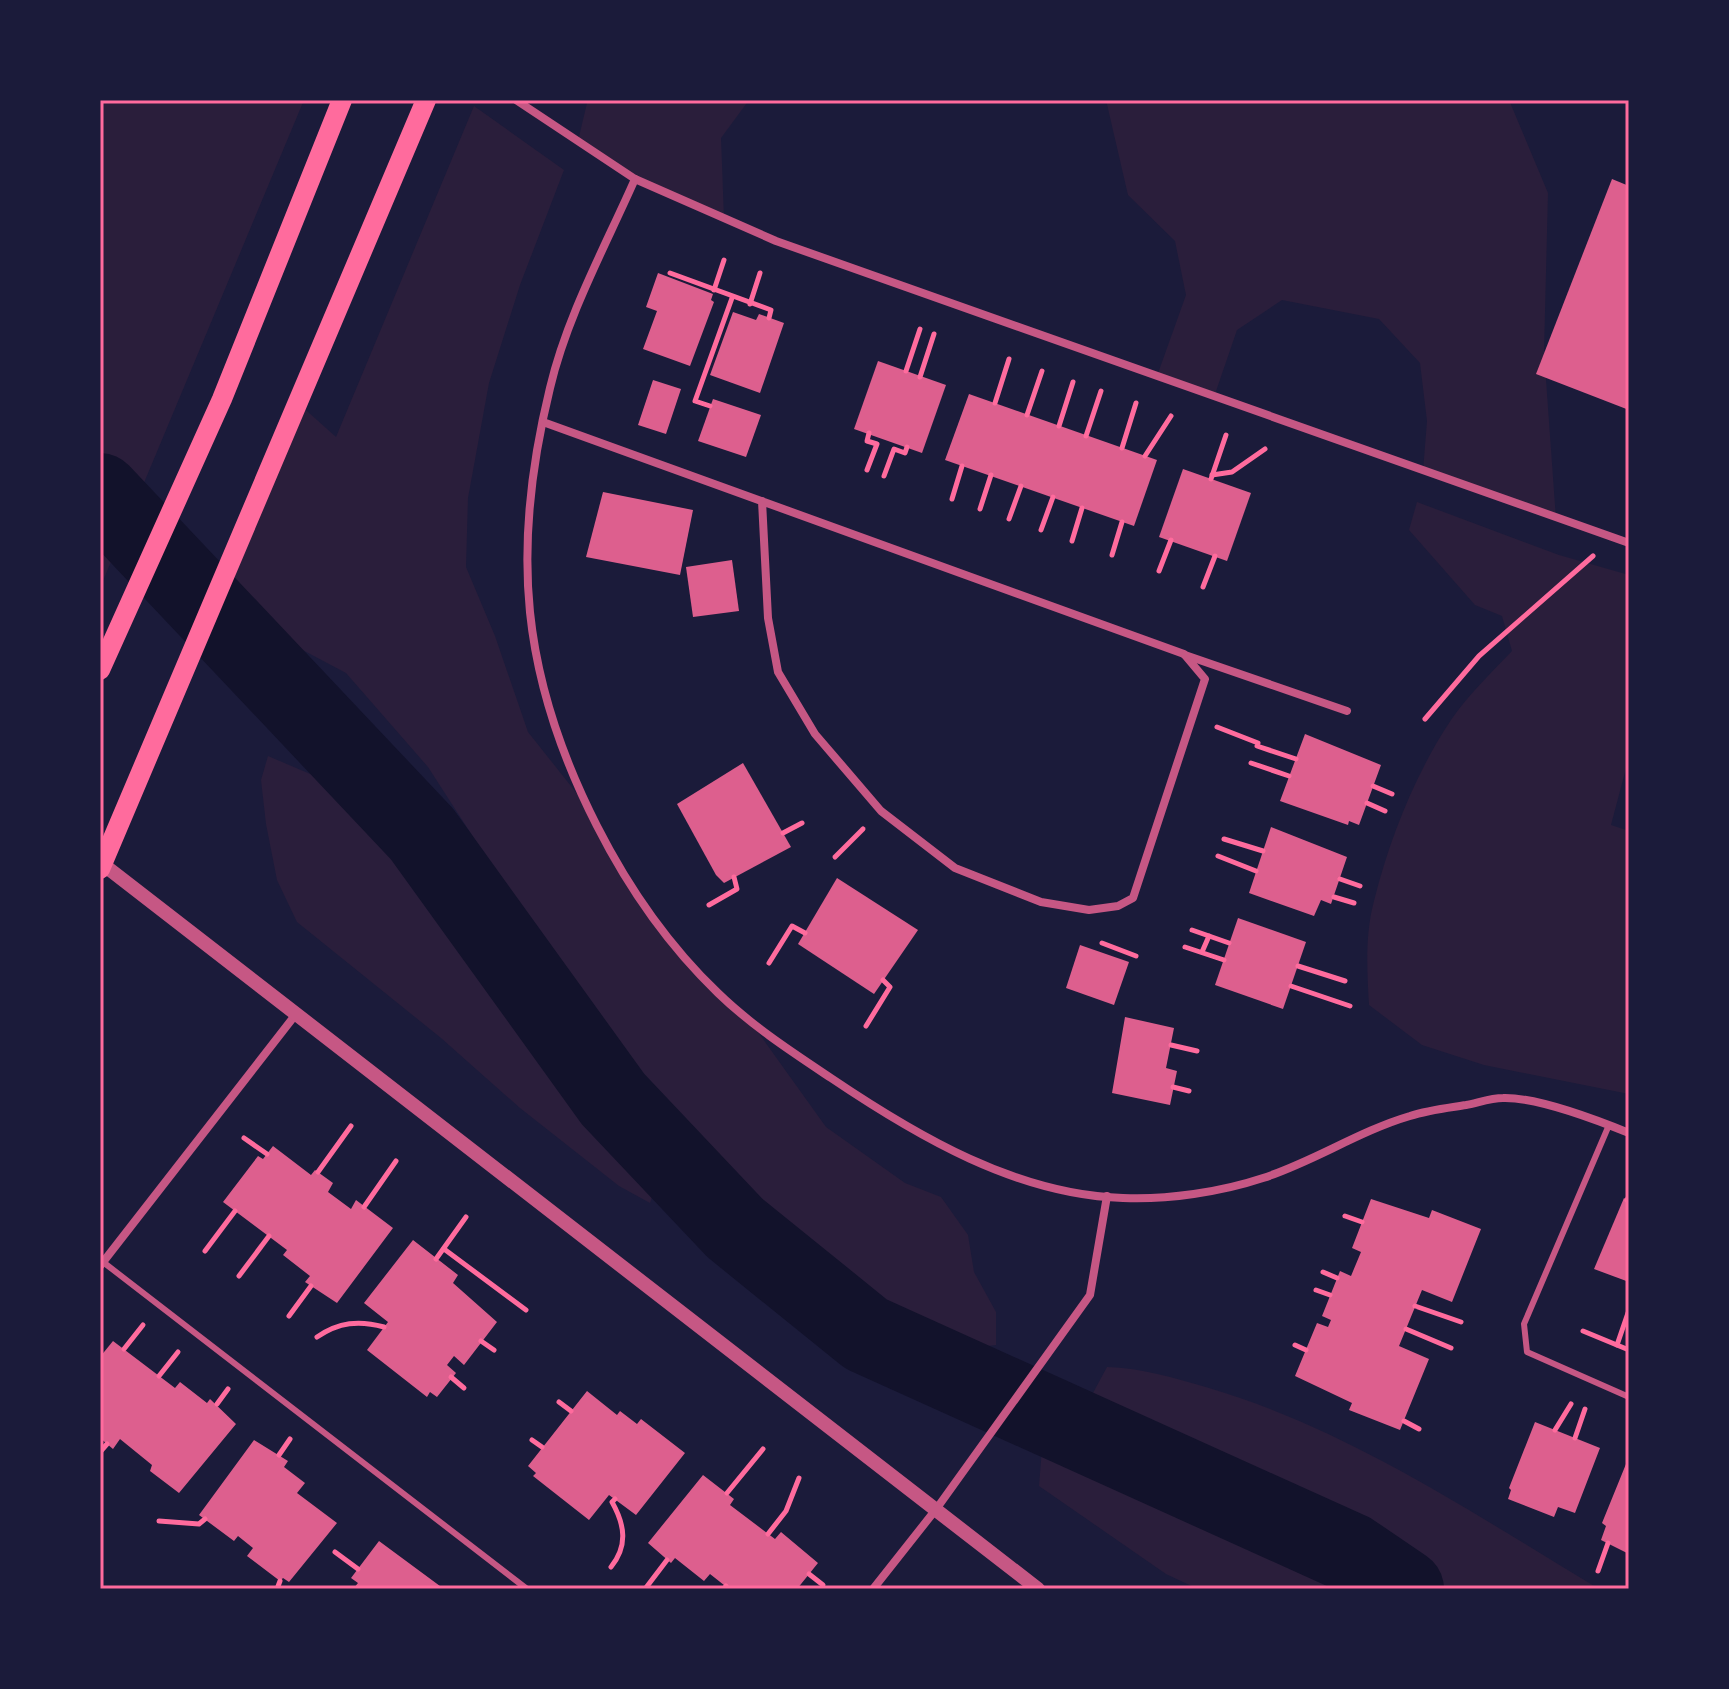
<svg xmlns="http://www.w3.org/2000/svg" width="1729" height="1689" font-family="'Fira Sans',sans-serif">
	<rect width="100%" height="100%" fill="#1b1b3a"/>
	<g fill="#2a1e3b">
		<path d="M100,100h204l-204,488z"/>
		<path d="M583,100h166l-28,38 3,80 -89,-39 -57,-38 9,-38z"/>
		<path d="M1106,100h403l39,93 -4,159 12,167 -133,-48 4,-50 -7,-58 -41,-44 -97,-19 -45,30 -23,67 -57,-21 29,-81 -11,-54 -47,-46z"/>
		<path d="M474,106l90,64 -44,115 -31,98 -21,115 -2,69 29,69 33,96 58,73 82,134 82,82 76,106 79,56 36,14 27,38 6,37 22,40v33l-25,3 -87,-25 -162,-133 -53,-76 -91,-97 -73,-114 -19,-46 -58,-90 -82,-94 -132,-70 84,-200 38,34z"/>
		<path d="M1417,502l142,53 70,20v182l-18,68 18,6v263l-145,-29 -62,-20 -53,-40c-2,-35 -4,-71 5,-104 15,-61 42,-129 77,-181 17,-25 40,-47 61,-69l-10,-35 -27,-11 -66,-75z"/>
		<path d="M268,756l68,29 60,38 77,116 22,53 93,124 58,59 7,19 -3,9 -31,-17 -99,-78 -79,-70 -144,-116 -20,-42 -11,-56 -5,-44z"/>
		<path d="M1107,1367c35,1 68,11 102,21 141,42 265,126 390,201h-175l-106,-80 -146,-70 -79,-46z"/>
		<path d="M1042,1448c114,35 229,81 332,141h-176l-32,-15 -127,-88z"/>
	</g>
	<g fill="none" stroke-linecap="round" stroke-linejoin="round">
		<path stroke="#12122b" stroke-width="80" d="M100,493l322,341 191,265 122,129 131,106 485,219 53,36"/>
	</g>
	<g fill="#dd5f8e">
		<path d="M1612,179l17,7v224l-93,-36z"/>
		<path d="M658,273l55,21 -2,6 3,2 -24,64 -47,-17 14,-38 -11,-4z"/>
		<path d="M733,312l23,8 3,-6 25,9 -24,70 -50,-18z"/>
		<path d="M878,361l68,24 -24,68 -68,-24z"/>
		<path d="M653,380l28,9 -15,45 -28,-9z"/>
		<path d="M969,394l188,66 -23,66 -189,-66z"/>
		<path d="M713,399l48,16 -15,42 -48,-16z"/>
		<path d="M1183,469l68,24 -24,68 -68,-24z"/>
		<path d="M603,492l90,18 -13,65 -94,-18z"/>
		<path d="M732,560l7,51 -46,6 -7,-50z"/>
		<path d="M1305,734l76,31 -22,60 -10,-4 -1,4 -68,-24z"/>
		<path d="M743,763l48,84 -67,36 -8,-8 -39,-71z"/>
		<path d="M1271,827l76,30 -16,47 -10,-4 -7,16 -65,-23z"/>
		<path d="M837,878l81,52 -44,64 -76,-50z"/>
		<path d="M1238,918l68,24 -23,67 -68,-24z"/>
		<path d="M1080,945l49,17 -15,43 -48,-17z"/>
		<path d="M1125,1017l49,11 -8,40 11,3 -7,34 -58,-12z"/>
		<path d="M273,1146l38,29 4,-5 18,13 -5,9 23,17 5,-9 37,28 -56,75 -32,-21 5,-6 -27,-21 4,-5 -64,-48 35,-46 5,3z"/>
		<path d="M1624,1198l5,3v81l-35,-13z"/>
		<path d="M1371,1199l58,19 3,-8 49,19 -29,73 -30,-12 -16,39 -7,17 30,13 -29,71 -51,-20 3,-7 -57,-27 22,-53 11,4 3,-7 -9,-4 18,-45 11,5 10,-24 -9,-4z"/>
		<path d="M413,1240l45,35 -5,8 44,39 -33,43 -10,-9 -7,9 9,8 -19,24 -7,-5 -3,5 -60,-47 21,-28 -24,-19z"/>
		<path d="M113,1341l62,47 5,-6 27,21 3,-4 26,25 -57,69 -29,-22 2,-6 -32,-26 -7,10 -13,-11v-81z"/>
		<path d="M587,1391l30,24 3,-4 17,13 4,-5 44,34 -49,62 -27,-20 -20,25 -56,-44 3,-3 -8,-7z"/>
		<path d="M1535,1422l65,26 -25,65 -17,-6 -4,10 -46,-18 3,-9 -2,-2z"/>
		<path d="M254,1440l34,21 -4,6 21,16 -8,10 40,30 -48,59 -6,-4 -3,3 -33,-25 6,-8 -15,-12 -4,5 -35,-26z"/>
		<path d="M1626,1464l3,2v88l-28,-14 5,-14 -4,-3z"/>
		<path d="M703,1475l31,24 -4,6 45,34 6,-7 37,31 -21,26h-68l-19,-15 -6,7 -29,-23 -4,5 -23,-20z"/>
		<path d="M379,1541l65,48h-91l5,-6 -7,-5z"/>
	</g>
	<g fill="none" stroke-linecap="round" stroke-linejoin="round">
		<g stroke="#ff6b9d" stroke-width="5">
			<path d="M670,273l101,37 -2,8"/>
			<path d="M714,290l10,-30"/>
			<path d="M750,304l10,-31"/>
			<path d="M906,371l14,-42"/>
			<path d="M920,377l14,-43"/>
			<path d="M995,403l14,-44"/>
			<path d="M710,406l-15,-5 37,-103"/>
			<path d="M1027,415l15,-44"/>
			<path d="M1059,426l14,-44"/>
			<path d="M1086,436l15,-45"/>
			<path d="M1122,448l14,-45"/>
			<path d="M1145,456l26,-40"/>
			<path d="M867,470l10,-26 -10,-3 2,-8"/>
			<path d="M1212,475l20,-3 33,-23"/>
			<path d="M884,476l10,-27 11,4 2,-6"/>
			<path d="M1211,479l15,-44"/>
			<path d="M952,499l10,-33"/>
			<path d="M980,509l11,-34"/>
			<path d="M1009,519l12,-33"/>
			<path d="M1041,530l12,-33"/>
			<path d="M1072,541l10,-33"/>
			<path d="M1112,555l10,-33"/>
			<path d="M1159,571l12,-31"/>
			<path d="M1203,587l12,-31"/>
			<path d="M1425,719l54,-63 114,-100"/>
			<path d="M1217,727l41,16"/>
			<path d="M1257,746l39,13"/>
			<path d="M1251,763l38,13"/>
			<path d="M1373,786l19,8"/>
			<path d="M1367,803l18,8"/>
			<path d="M783,833l19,-10"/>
			<path d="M1224,839l39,12"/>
			<path d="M1218,856l38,15"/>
			<path d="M835,857l28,-28"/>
			<path d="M1340,879l20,7"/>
			<path d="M1334,897l20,6"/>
			<path d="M709,905l28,-16 -3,-12"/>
			<path d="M1192,930l37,13"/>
			<path d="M1102,943l34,13"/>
			<path d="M1185,947l39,13"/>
			<path d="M1202,952l7,-16"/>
			<path d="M769,963l23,-37 13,7"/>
			<path d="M1298,966l47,15"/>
			<path d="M1291,986l59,20"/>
			<path d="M866,1026l24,-39 -7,-7"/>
			<path d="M1171,1045l26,6"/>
			<path d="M1173,1087l16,4"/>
			<path d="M244,1138l23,16"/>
			<path d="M318,1172l33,-46"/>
			<path d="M1627,1200l2,-4"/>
			<path d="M364,1207l32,-46"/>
			<path d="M1345,1216l17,6"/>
			<path d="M444,1249l82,61"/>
			<path d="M205,1251l30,-40"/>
			<path d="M436,1259l30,-42"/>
			<path d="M1323,1272l14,6"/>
			<path d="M239,1276l30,-40"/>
			<path d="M1316,1290l14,5"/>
			<path d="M1415,1306l46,16"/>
			<path d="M289,1316l22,-30"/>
			<path d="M1406,1329l45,19"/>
			<path d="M1583,1331l46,19"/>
			<path d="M317,1337c22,-15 42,-17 67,-10"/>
			<path d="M481,1341l13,9"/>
			<path d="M1295,1345l11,5"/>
			<path d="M1617,1345l12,-35"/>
			<path d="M124,1349l19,-24"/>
			<path d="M159,1376l19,-24"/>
			<path d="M451,1377l13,11"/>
			<path d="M559,1402l12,9"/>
			<path d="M217,1404l11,-15"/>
			<path d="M1404,1421l15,8"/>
			<path d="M1555,1430l16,-26"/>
			<path d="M1575,1438l10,-29"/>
			<path d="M532,1440l10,7"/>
			<path d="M100,1452l7,-8"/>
			<path d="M279,1455l11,-16"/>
			<path d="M727,1493l36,-44"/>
			<path d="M159,1521l40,3 6,-5"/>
			<path d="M768,1534l18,-23 13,-33"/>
			<path d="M335,1552l23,17"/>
			<path d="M611,1567c17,-21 14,-42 1,-65l3,-3"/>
			<path d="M1598,1571l10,-28"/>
			<path d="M809,1574l14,11"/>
			<path d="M277,1589l3,-8"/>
			<path d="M306,1589h1"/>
			<path d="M645,1589l22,-29"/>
			<path d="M724,1589l2,-3"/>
		</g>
		<g stroke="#c65784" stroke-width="6">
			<path d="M1609,1125l-85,199 3,28 102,45"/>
			<path d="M103,1262l424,327"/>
		</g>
		<g stroke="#c65784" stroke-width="8">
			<path d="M516,100l119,79 141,62 853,302"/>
			<path d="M635,179c-30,68 -68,137 -85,209 -40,163 -29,289 47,438 31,61 71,119 121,167 34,33 74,59 113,85 86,58 186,117 292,120 44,2 98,-6 140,-20 50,-16 96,-47 147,-62 18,-6 37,-8 56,-11 11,-2 25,-7 37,-7 33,-1 94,22 126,35"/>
			<path d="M543,422l641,232 21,25 -72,219 -15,8 -29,4 -48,-8 -86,-34 -74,-57 -66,-77 -37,-62 -10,-54 -6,-117"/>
			<path d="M1185,655l162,56"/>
			<path d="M100,1266l196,-252"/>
			<path d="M873,1589l64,-81 153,-213 17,-99"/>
		</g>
		<path stroke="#c65784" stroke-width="14" d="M100,862l938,727"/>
		<g stroke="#ff6b9d" stroke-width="20">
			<path d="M100,670l122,-271 120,-299"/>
			<path d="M100,869l326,-769"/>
		</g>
	</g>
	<rect width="1729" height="1689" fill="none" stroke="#1b1b3a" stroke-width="204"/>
	<rect x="102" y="102" width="1525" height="1485" fill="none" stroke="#ff6b9d" stroke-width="3"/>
</svg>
